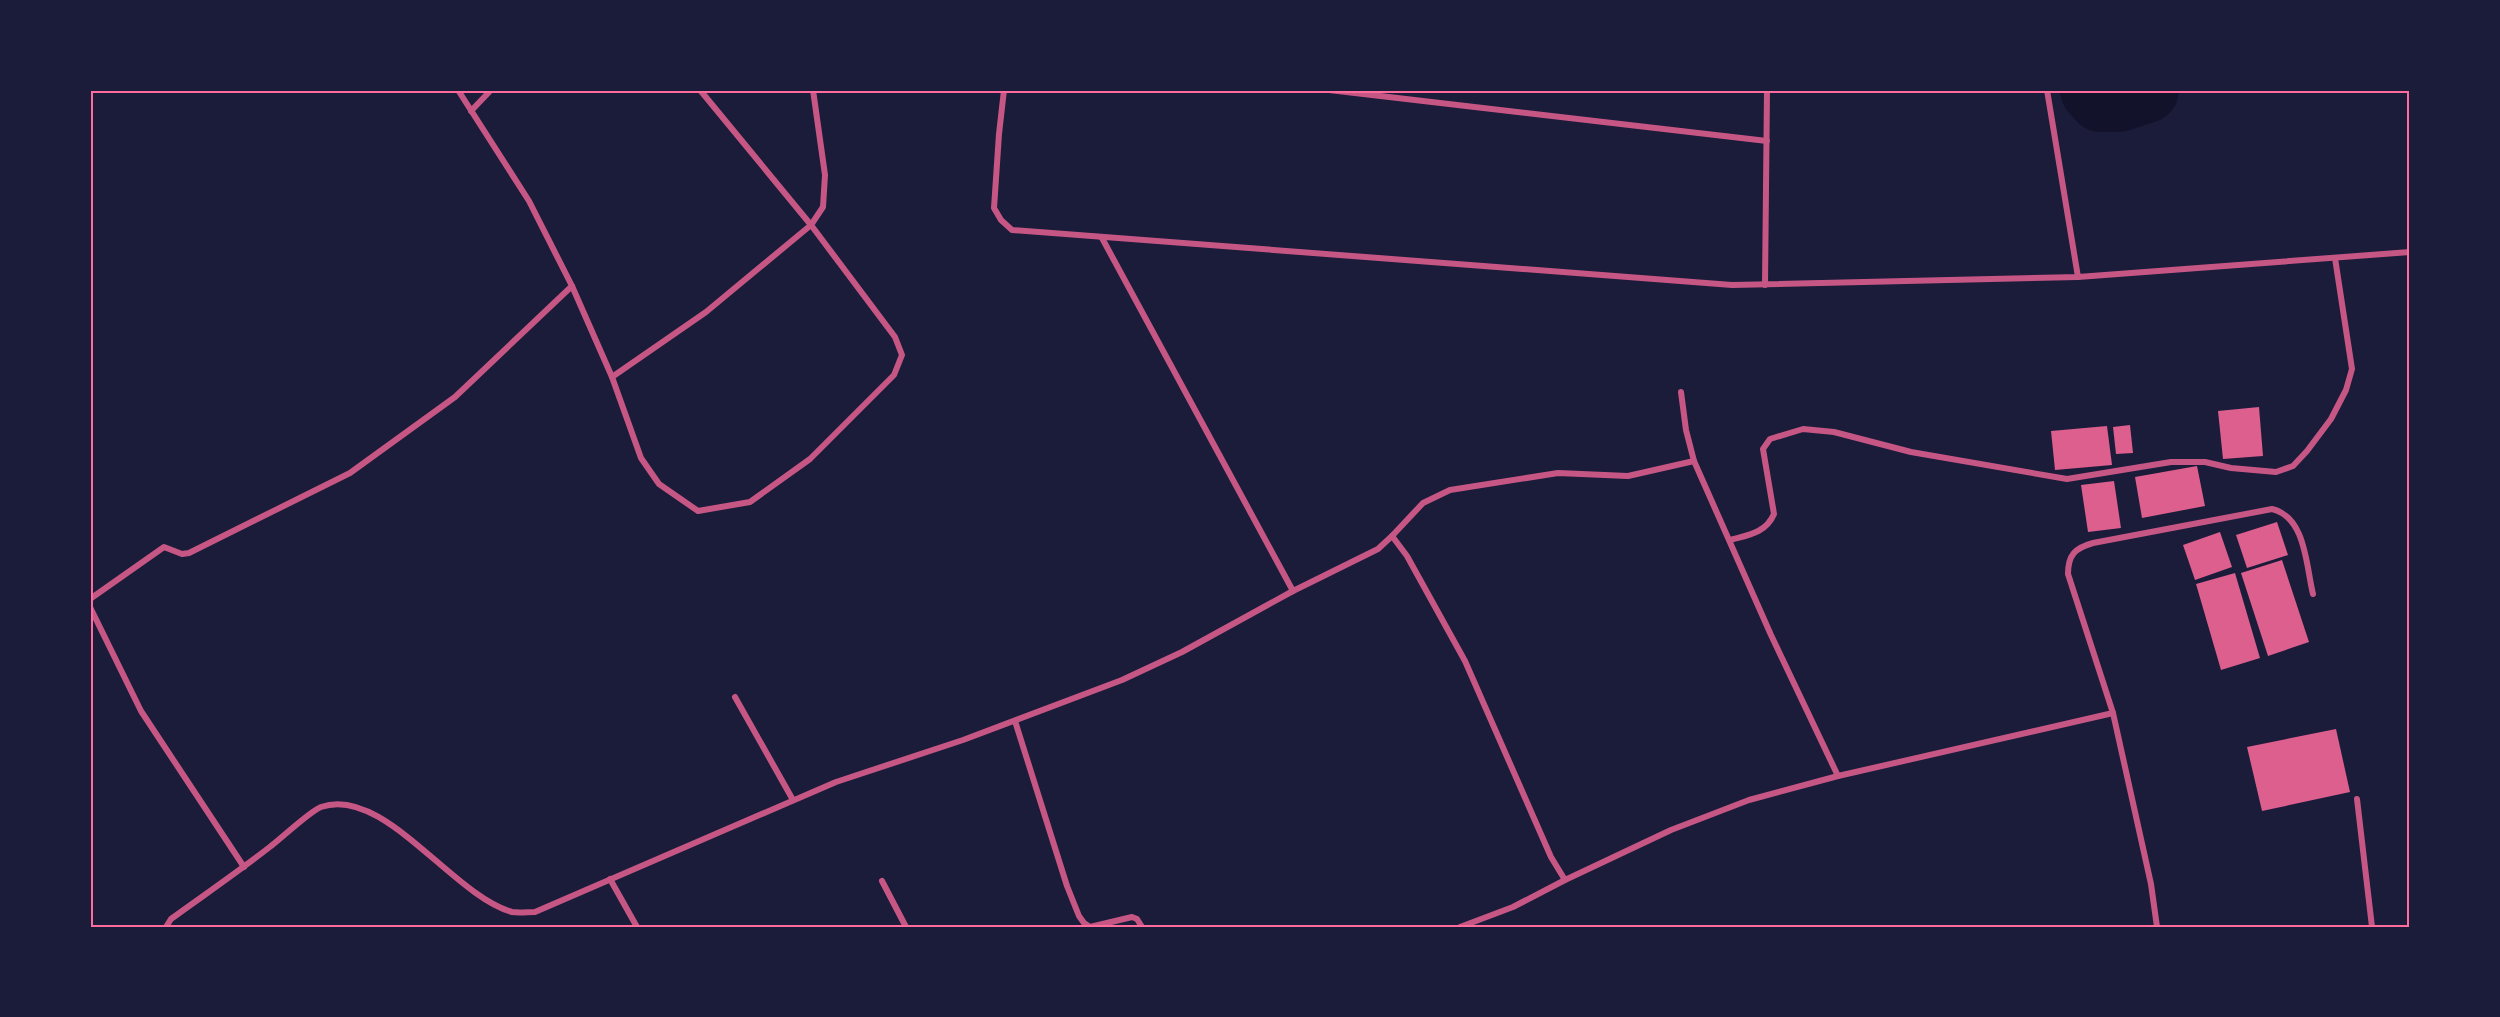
<svg xmlns="http://www.w3.org/2000/svg" width="2500" height="1017" font-family="Arial,sans-serif">
	<rect width="100%" height="100%" fill="#1b1b3a"/>
	<g fill="none" stroke-linecap="round" stroke-linejoin="round">
		<path stroke="#12122b" stroke-width="66" d="M2093,90l8,9h18l27,-9"/>
	</g>
	<g fill="#dd5f8e">
		<path d="M2259,407l4,49 -40,3 -5,-48z"/>
		<path d="M2130,425l3,28 -17,1 -3,-27z"/>
		<path d="M2107,426l5,39 -57,5 -4,-39z"/>
		<path d="M2197,466l8,40 -63,12 -7,-41z"/>
		<path d="M2114,481l7,47 -33,4 -7,-47z"/>
		<path d="M2277,522l11,33 -41,13 -11,-33z"/>
		<path d="M2220,532l12,35 -37,13 -12,-35z"/>
		<path d="M2282,560l27,82 -41,14 -27,-83z"/>
		<path d="M2235,573l25,85 -39,12 -25,-86z"/>
		<path d="M2336,729l14,63 -88,19 -15,-64z"/>
	</g>
	<g fill="none" stroke-linecap="round" stroke-linejoin="round">
		<g stroke="#c65784" stroke-width="6">
			<path d="M458,90l71,111 43,85 40,91 29,81 18,26 39,27 52,-9 60,-43 84,-84 8,-20 -7,-18 -84,-112 -111,-135"/>
			<path d="M1004,90l-5,44 -5,74 7,12 11,10 720,55 346,-8 332,-25"/>
			<path d="M1329,90l438,51"/>
			<path d="M2047,90l31,187"/>
			<path d="M471,111l20,-21"/>
			<path d="M1102,238l191,353"/>
			<path d="M1765,285l2,-195"/>
			<path d="M612,377l94,-65 105,-87 12,-18 2,-32 -12,-85"/>
			<path d="M1681,392l5,38 8,31 77,174 67,141"/>
			<path d="M1392,536l31,-33 27,-13 108,-17 70,3 66,-15"/>
			<path d="M1730,540c18,-5 36,-7 44,-26l-11,-65 7,-10 33,-10 31,3 77,20 156,27 104,-17h34l26,6 45,4 17,-6 14,-15 24,-32 15,-29 6,-21 -17,-111"/>
			<path d="M90,599l74,-52 18,7 7,-1 161,-80 105,-76 117,-111"/>
			<path d="M90,607l51,104 103,156"/>
			<path d="M735,697l58,103"/>
			<path d="M1015,721l52,165 12,30 5,7 6,4 42,-10 5,2 5,8"/>
			<path d="M2357,799l15,128"/>
			<path d="M610,879l27,48"/>
			<path d="M882,881l24,46"/>
			<path d="M166,927l5,-8c33,-24 67,-47 100,-73 12,-9 38,-34 50,-39 62,-22 132,89 191,105 7,1 15,0 23,0l301,-130 127,-42 159,-60 60,-28 111,-61 85,-42 14,-13 15,20 58,105 86,196 14,23 106,-50 78,-30 89,-24 275,-63"/>
			<path d="M1460,927l53,-20 52,-27"/>
			<path d="M2157,927l-6,-43 -38,-171 -45,-139c0,-19 7,-26 25,-31l179,-34c34,8 34,57 41,85"/>
		</g>
	</g>
	<rect width="2500" height="1017" fill="none" stroke="#1b1b3a" stroke-width="183"/>
	<rect x="92" y="92" width="2316" height="834" fill="none" stroke="#ff6b9d" stroke-width="2"/>
</svg>
